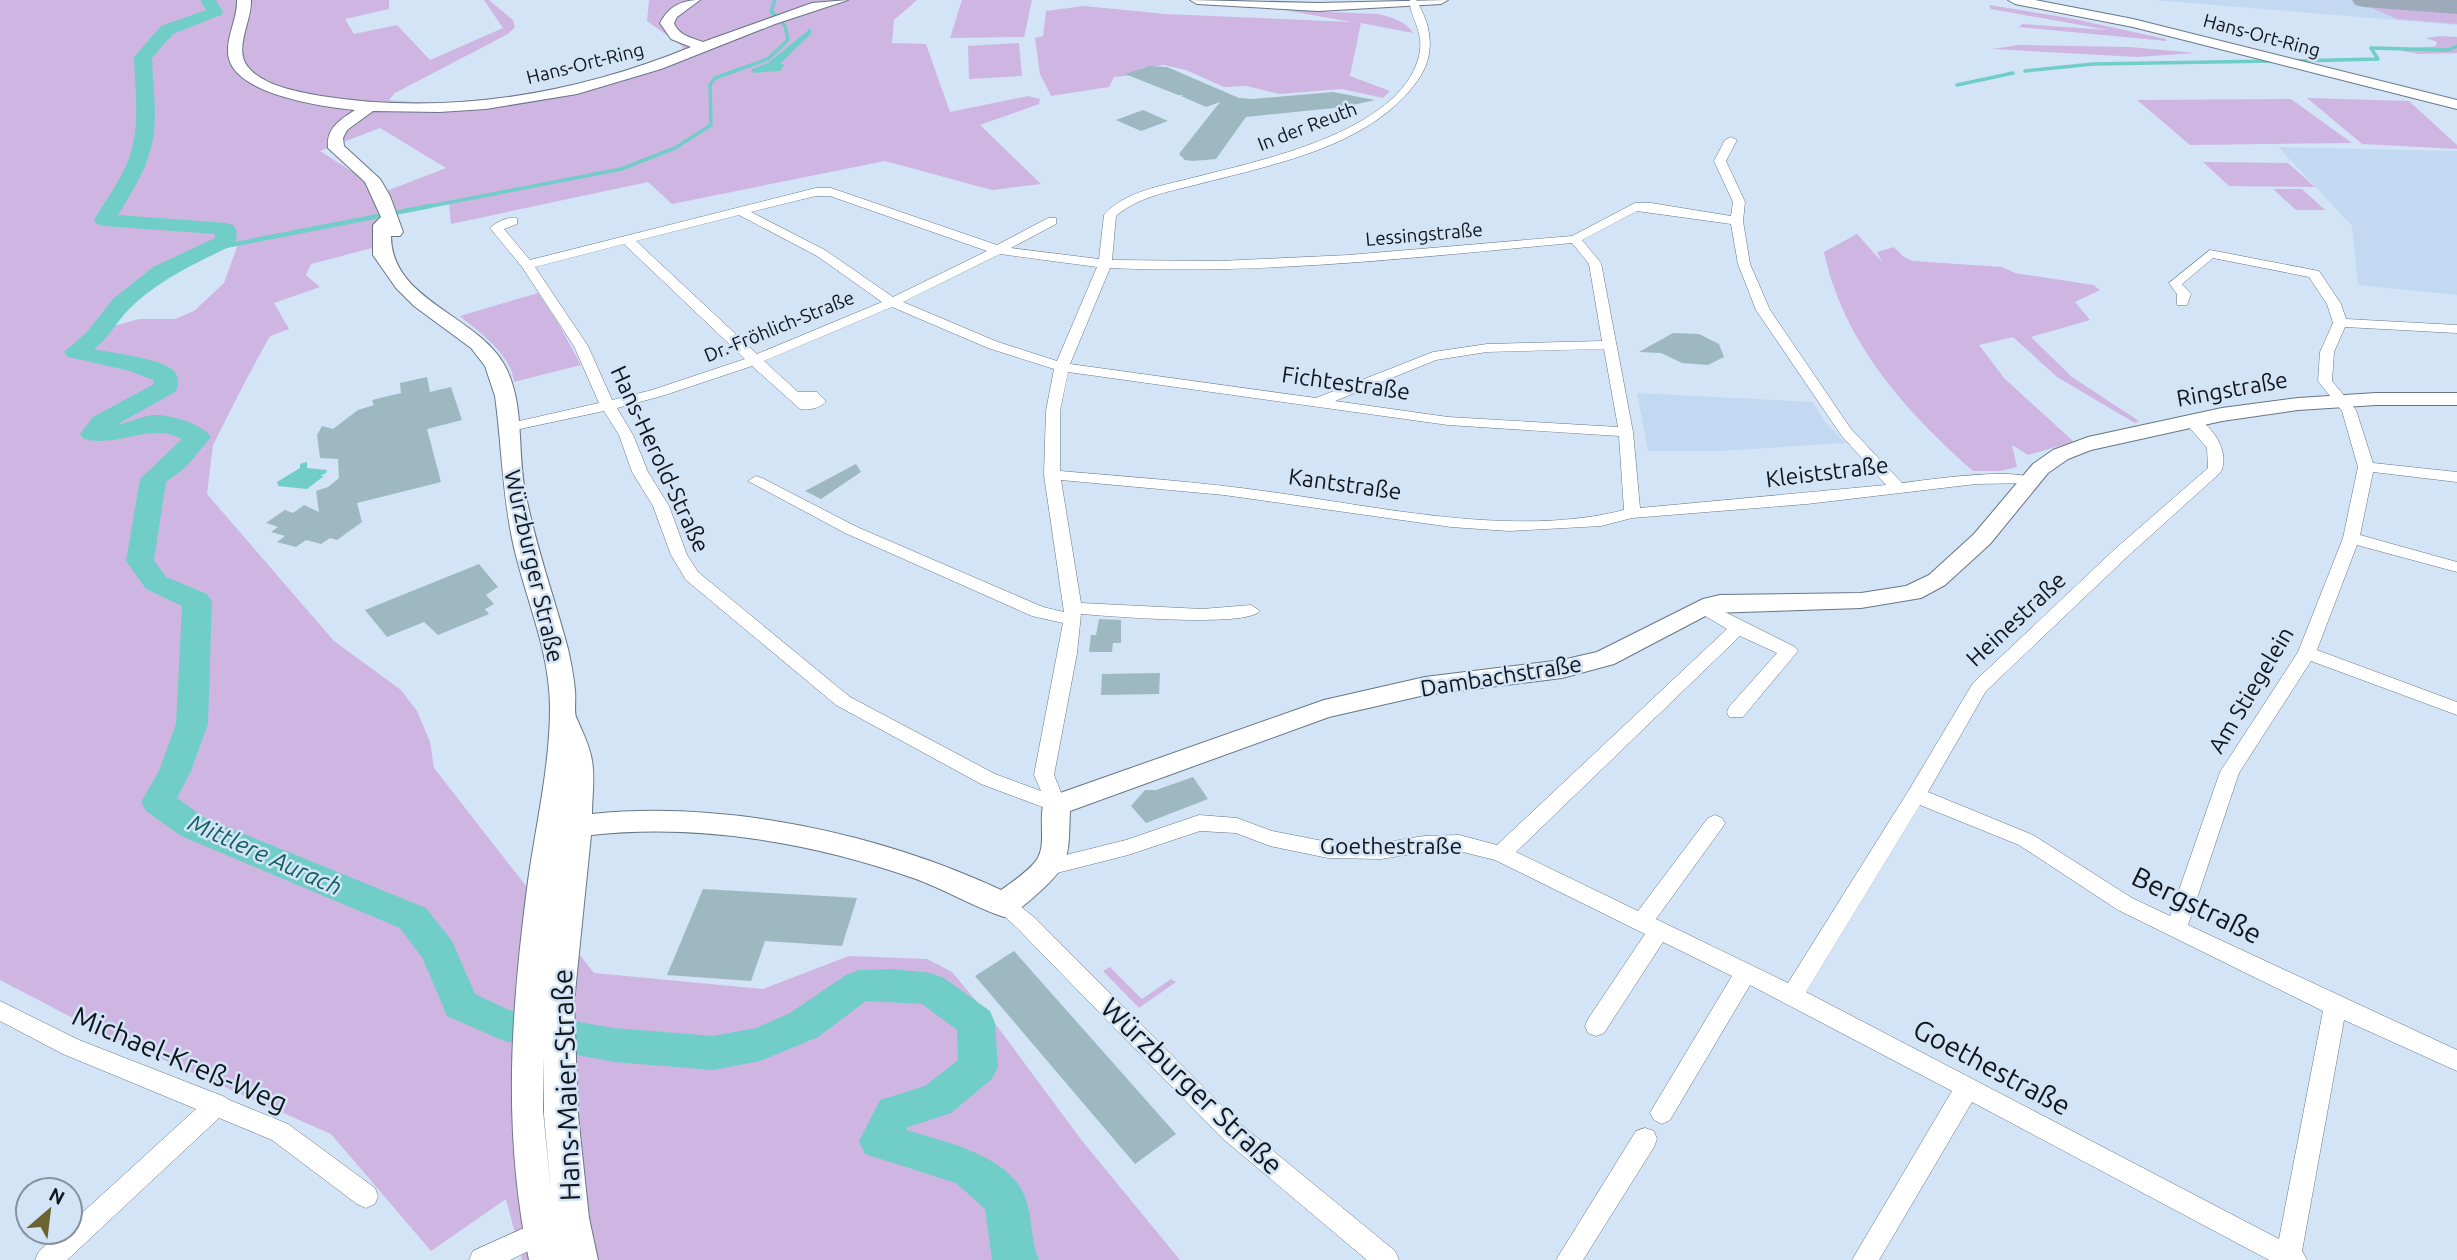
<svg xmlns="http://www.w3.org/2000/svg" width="2457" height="1260" font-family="Ubuntu,sans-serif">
	<rect width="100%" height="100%" fill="#d3e4f7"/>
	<g fill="#c3d9f1">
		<path d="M2153,0h304v25z"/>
		<path d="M2278,147l179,4v144l-99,-10 -6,-59z"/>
		<path d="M1637,393l176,9 11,19 22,22 -126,8h-72z"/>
	</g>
	<g fill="#cfb6e2" fill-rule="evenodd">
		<path d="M0,0h389v9l-44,10 9,15 43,-9 33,35 73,-32 -19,-28h5l24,20 2,7 -7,7 -113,59 -6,7c83,10 215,-17 292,-48l2,-5 -36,-26 2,-21h268l-23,20 -2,23 34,1 24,68 78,-16 12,3 -1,5 -59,21 61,59 -49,6 -107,-29 -213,43 -24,-22 -197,42 -2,-21 -71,14 -6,31 -61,16 -5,11 14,12 -46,16 15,26 -19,7 -24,44 -33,65 -6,49 127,147 67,49 16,21 13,31 4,26 160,205 169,16 86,-33 78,3 25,13 45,54 86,116 97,118h-658l-16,-61 -75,52 -100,-117 -237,-105 -94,-49zM380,128l66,40 -62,24 -64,-41zM238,244l-14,39 -30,28 -19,8h-36l-25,7 -3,-3c32,-44 74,-68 127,-79z"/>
		<path d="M962,0h70l-8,37 -74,1z"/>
		<path d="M2361,3l96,7v14l-60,-5z"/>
		<path d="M1989,5l80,13 97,21v2l-147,-14 3,-3 86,6 -117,-21z"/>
		<path d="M1084,6l81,8 187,8 -68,-12 94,4c13,3 28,7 35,19l-52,-10 -11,53 40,15 -7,7 -41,-9 -63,5 -33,-8 -22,1 -38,-17 -22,-5 -23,3 -8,7 -19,2 -5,10 -58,9 -11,-22 -5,-36 8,-2 3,-25z"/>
		<path d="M2440,36l17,1v16l-38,1 -17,-3 1,-2 33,-3 1,-4 -11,-4z"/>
		<path d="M1019,43l3,33 -53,3 -1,-33z"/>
		<path d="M2018,45l112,2 66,6 -59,4 -145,-8z"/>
		<path d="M2307,98l102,3 48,44v4l-95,-5z"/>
		<path d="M2291,99l61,44 -162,2 -53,-45z"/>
		<path d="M2203,162l85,1 27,24 -86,-1z"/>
		<path d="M2273,189h29l23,21h-29z"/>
		<path d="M1857,234l25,28 -5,-10 17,-5 10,10 9,4 89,6 13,6 78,12 7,5 -25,12 15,18 -59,17 41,40 67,44 -4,2 -78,-46 -44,-40 -34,8 25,33 70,64 -46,13 -16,-10 5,22 -17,4h-27c-67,-59 -130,-129 -149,-219z"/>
		<path d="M538,293l20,30 23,42 -67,17c-3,-28 -34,-49 -54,-66z"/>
		<path d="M1110,967l32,32 29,-20 5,3 -37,26 -36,-37z"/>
	</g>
	<g fill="#70cdc8">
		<path d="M811,28v6l-30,29 3,2 -4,6 -27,2 -1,-4 16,-6z"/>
		<path d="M307,462v6l20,2 -1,3 -6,3h4l-17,13 -29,-3 -1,-4 23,-14v-4z"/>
	</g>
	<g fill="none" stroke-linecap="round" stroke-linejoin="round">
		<g stroke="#70cdc8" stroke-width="3.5">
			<path d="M2294,61l84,-2 -7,-11 77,2 9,-4"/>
			<path d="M2025,71l68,-7 180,-3"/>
			<path d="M1957,85l56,-12"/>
			<path d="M421,208l200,-39 54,-21 36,-23 -1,-40 5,-7 53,-19 20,-19 -3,-14 -14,-15 4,-11"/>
		</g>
		<path stroke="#70cdc8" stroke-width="4.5" d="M215,248l215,-42"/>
		<path fill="#70cdc8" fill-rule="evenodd" d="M200,0h16l7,12 -2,3 -48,19 -21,24c1,30 7,64 -2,93 -6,23 -20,44 -32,64l108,8 7,2c5,6 5,14 0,20 -37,18 -73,34 -103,63 -13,13 -21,30 -36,41 21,5 64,8 80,22 4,4 4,10 4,16l-3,5 -59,33c12,-2 25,-9 38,-10 17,0 47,8 57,22l-25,30 -20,15 -12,78 12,17 41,17 5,7 -4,123 -17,47 -14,27 28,20 221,90 26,33 23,53 34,16 105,18 99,8 43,-8 34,-15 56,-38 13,-5 34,-1 38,4 13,5 46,33 5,12 3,44 -6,12 -41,34 -43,14 -2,3c39,12 103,25 119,67 8,20 5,42 14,63h-47l-7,-51 -29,-26 -91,-29 -6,-13 21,-41 45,-14 33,-26 -1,-30 -35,-26 -56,-3 -48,36 -58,24 -47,9 -99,-8 -110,-21 -57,-25 -24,-57 -23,-31 -219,-92 -35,-25 -5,-9 18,-31 17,-47 6,-118 -36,-17 -20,-28 14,-82 42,-40c-32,-17 -64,9 -98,0l-4,-5 13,-17 61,-33 -1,-4 -23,-9 -62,-14 -4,-5 23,-20 26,-33 40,-32 62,-29v-4l-111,-8 -7,-2 -3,-4c13,-22 30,-44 37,-68 9,-30 4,-65 3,-95l27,-31 45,-16z"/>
		<path fill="#9caaba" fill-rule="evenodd" d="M2352,0h105v14l-93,-7 -9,-2z"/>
	</g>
	<g fill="#9db8c1">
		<path d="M1149,66l18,1 72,31 14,1 80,-7 42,8 -31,7 -98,10 -30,42 -23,2 -8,-1 -6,-6 41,-52 -14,5 -25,-11 3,-1h-6l-53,-21z"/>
		<path d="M1143,110l25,11 -27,10 -25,-11z"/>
		<path d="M1673,333l26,1 20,10 5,13 -16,8 -26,-2 -21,-10 -22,-1z"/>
		<path d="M427,377l3,15 21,-5 11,33 -35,9 14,53 -84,21 5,19 -25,18 -7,-2 -9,6 -15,-4 -10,7 -19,-5 8,-6 -14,-4 7,-5 -12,-4 19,-13 8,3 11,-8 15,7 -3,-21 12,-4 11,-9 -1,-19 -18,-1 -3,-23 5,-9 11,3 25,-19 16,-5 -2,-5 29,-7 -1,-10z"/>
		<path d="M856,464l5,8 -40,27 -16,-8z"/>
		<path d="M479,564l19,23 -12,8 8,9 -9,5 4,5 -51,21 -14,-13 -37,15 -22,-27z"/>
		<path d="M1099,619l22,1v23h-8l-1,9h-23l2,-17h5z"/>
		<path d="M1160,673l-1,21 -58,1 1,-21z"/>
		<path d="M1193,777l15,22 -62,24 -15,-17 14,-16h11z"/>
		<path d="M703,889l121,7 33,2 -15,48 -77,-5 -14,40 -84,-6z"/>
		<path d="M1014,951l162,183 -41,30 -160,-188z"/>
	</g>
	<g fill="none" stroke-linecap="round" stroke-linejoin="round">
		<defs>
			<g id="street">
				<path d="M1410,0h6c16,26 20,54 2,80 -48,68 -148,85 -223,105 -28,7 -57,12 -79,31l-4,44 108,1 129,-6 223,-19 63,-33h16l80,13 2,-14 -19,-41 11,-21 6,-3 6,3 -11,21 19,41 -2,19 7,43 20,46 81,119 51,54c24,-3 118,-17 133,-3l-3,3 -56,1 -169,20 -175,14 -31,8 -92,5 -58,-4 -227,-32 -163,-15 20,123 121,6 49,-4 9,6c-14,17 -151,5 -179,3l-4,39 -23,122 12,30 -3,5 -7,2 -75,-28 -145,-79 -150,-125 -15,-25 -18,-49 -21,-34 -13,-37 -15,-24 -98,21 -7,-4 7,-4 93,-21 -25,-57 -52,-79 -32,-39c6,-6 19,-12 27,-10v6l-13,5 26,31 286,-72h15l166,57 51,-27h8v6l-45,24 88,11 5,-44c21,-24 58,-29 88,-37 65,-17 208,-45 227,-122 6,-26 -10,-38 -9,-56zM816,196h14l157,55 -94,46 -68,-47 -74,-38zM1637,211l94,13 7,40 18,46 85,125 45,50 -246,23 -7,-76 -32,-169 -19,-23zM739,215l78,41 65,46 -125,52 -121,-113zM1572,243l17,21 13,77 -115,3 -54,8 -117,46 -246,-34 40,-96c154,7 308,-11 462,-25zM624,244l121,115 -93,31 -40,10 -24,-54 -53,-79zM1000,254l97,13 -40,94 -59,-19 -95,-40zM892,307l96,41 66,21 -8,42 -2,64 20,137 -21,-5 -186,-80 -95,-49 -6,-2 -8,5 97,52 187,83 31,7 -29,152 7,16 -46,-17 -145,-77 -152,-125 -11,-17 -18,-49 -21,-34 -15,-37 -16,-27 45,-12 90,-30 48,43c8,2 21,-1 26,-8l-9,-9h-19l-34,-31zM1604,349l14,78 -170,-10 -113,-16 101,-41 51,-8zM1068,372l380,53 171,11 5,74c-109,28 -243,-3 -353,-18 -70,-10 -141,-15 -211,-21v-60z"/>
				<path d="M2210,250l109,21 22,33 5,15 111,6v8l-112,-6 -11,25 -2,29 24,29 17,53 84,9v10l-84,-10 -13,63 97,27v10l-100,-27 -40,105 140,52v13l-146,-54 -72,112 -51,152 269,125v21l-113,-51 -42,231 5,9h-38l-297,-158 -93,158h-27l100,-169 -202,-106 -80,135 -8,4 -8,-4 -4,-7 4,-7 78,-130 -69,-34 -59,91 -8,3 -8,-3 -3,-7 3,-7 57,-85 -150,-74 -36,-9 -35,1 -43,7 -53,-1 -58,-12 -34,-13 -36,-2 -72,24 -79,20 -7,-2 -3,-6 3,-6 84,-21 73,-25 38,3 35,13 56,11 53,1 43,-7 35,-1 38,10 230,-216 -30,-18 -3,-4 9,-6 92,46 3,4 -55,66h-14l-2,-5 2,-5 48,-54 -37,-17 -224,216 122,59 70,-93 7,-3 7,3 3,5 -3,5 -66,91 132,64 121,-193 64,-107 142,-134 93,-81 -1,-20 -24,-28 7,-4c21,5 42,37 30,57l-93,84 -141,134 -58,101 105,43 99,63 38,18 50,-144 78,-120 45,-114 15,-71 -16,-56 -24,-30 2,-29 13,-29 -6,-19 -18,-27 -96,-19 -31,26 9,10 -4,11h-10v-11l-8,-11zM1920,805l99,40 99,65 205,101 -44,228 -473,-247z"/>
				<path d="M1004,897l7,2 24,19 203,204 157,129 4,9h-32l-145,-122 -203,-208 -26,-25 4,-6z"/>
				<path d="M0,1001l79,39 146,57 2,2 61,25 87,64 3,8 -3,8 -9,4 -9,-4 -85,-64 -53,-22 -152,142h-32l4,-9 22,-19h9v-8l126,-115 -133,-55 -63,-33z"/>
				<path d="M1645,1128l9,3 3,8 -3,8 -71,113h-27l80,-129z"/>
				<path d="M546,1218l9,4 4,8 -4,8 -45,22h-41l4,-9z"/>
			</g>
			<g id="secondary">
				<path d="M237,0h14c1,21 -18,49 -3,67 15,19 50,25 73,29 125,20 253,-1 370,-49l-20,-8 -11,-16c9,-17 22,-23 40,-23l-23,17 -3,6c4,12 18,15 29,19l109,-39 36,-3 -73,24 -114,45 -84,25 -91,15 -47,3 -66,-1 -26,19 -4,8 1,8 36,33 10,17 13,36 -3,4h-9c0,65 87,79 114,130 20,38 12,84 20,125 10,54 29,105 43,158 3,14 6,28 7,42 1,7 -1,20 1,26 6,14 14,29 16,44 3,17 0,36 0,53 133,-14 289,20 409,76 11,-8 25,-17 34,-28 14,-16 1,-46 11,-64l278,-98 101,-23 137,-17 35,-8 106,-53 17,-4 141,-2 45,-7 23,-11 45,-41 59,-70 20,-14 35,-13 134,-29 76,-10 78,-5h81v12h-81l-78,5 -76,11 -131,29 -23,9 -20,14 -58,71 -45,41 -24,13 -60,10 -150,5 -97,51 -52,14 -137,17 -96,22 -259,94c-2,45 2,53 -34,84 -10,9 -19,17 -32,22 -30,-10 -58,-27 -88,-38 -102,-36 -217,-56 -325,-44l-17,167 4,113 11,103 9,42h-69c-27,-129 -18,-250 -1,-379 8,-57 22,-115 22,-173 0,-58 -25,-110 -37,-165 -11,-50 -11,-97 -18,-147l-10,-30 -14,-18 -57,-42 -18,-18 -23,-33v-30l8,-8 -16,-35 -37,-34c-2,-20 12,-28 27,-38 -32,-3 -116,-15 -126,-51 -5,-19 9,-40 8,-59zM543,1055l1,60 7,78 -8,-83z"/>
				<path d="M1190,0l128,3 130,-3 -7,4 -123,7 -121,-7z"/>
				<path d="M2008,0h27l98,19 324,81v9l-324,-82 -118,-23z"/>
			</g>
		</defs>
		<use href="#street" stroke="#677687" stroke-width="1"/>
		<use href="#secondary" stroke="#677687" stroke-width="2"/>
		<use href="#street" fill="#fff" fill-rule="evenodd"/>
		<use href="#secondary" fill="#fff" fill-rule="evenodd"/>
	</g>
	<g text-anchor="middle" stroke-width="5" stroke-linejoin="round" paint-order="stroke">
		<g font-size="19" fill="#10161c" stroke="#d3e4f7">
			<text transform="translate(2262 35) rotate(15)" y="7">Hans-Ort-Ring</text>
			<text transform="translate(585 63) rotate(-14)" y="7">Hans-Ort-Ring</text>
			<text transform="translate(1307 126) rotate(-21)" y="7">In der Reuth</text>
			<text transform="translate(1424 234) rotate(-5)" y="7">Lessingstraße</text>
			<text transform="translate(779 326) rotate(-22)" y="7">Dr.-Fröhlich-Straße</text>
		</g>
		<g font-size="23" fill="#10161c" stroke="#d3e4f7">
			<text transform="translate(1346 383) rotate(8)" y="8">Fichtestraße</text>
			<text transform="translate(2232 389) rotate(-10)" y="8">Ringstraße</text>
			<text transform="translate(660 459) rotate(65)" y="8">Hans-Herold-Straße</text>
			<text transform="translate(1827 472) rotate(-7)" y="8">Kleiststraße</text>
			<text transform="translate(1345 484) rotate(8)" y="8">Kantstraße</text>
			<text transform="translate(534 566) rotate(77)" y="8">Würzburger Straße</text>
			<text transform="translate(2016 619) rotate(-43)" y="8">Heinestraße</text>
			<text transform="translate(1501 676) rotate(-9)" y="8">Dambachstraße</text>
			<text transform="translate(2251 690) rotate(-59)" y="8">Am Stiegelein</text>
			<text x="1391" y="854">Goethestraße</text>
		</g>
		<g font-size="24" font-style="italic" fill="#12615e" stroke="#d3e4f7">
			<text transform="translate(265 855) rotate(24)" y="8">Mittlere Aurach</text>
		</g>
		<g font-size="28" fill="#10161c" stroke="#d3e4f7">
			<text transform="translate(2197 905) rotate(26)" y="10">Bergstraße</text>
			<text transform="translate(180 1059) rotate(23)" y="10">Michael-Kreß-Weg</text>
			<text transform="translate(1992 1067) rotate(28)" y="10">Goethestraße</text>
			<text transform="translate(566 1085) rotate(-92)" y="10">Hans-Maier-Straße</text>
			<text transform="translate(1192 1086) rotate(44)" y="10">Würzburger Straße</text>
		</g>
	</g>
	<g transform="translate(49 1211) rotate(28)"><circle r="33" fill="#d3e4f7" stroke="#85929f" stroke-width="2"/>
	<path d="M0-5L12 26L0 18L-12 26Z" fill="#6b6430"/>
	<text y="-10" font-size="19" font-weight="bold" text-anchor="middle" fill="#10161c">N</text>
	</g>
</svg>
